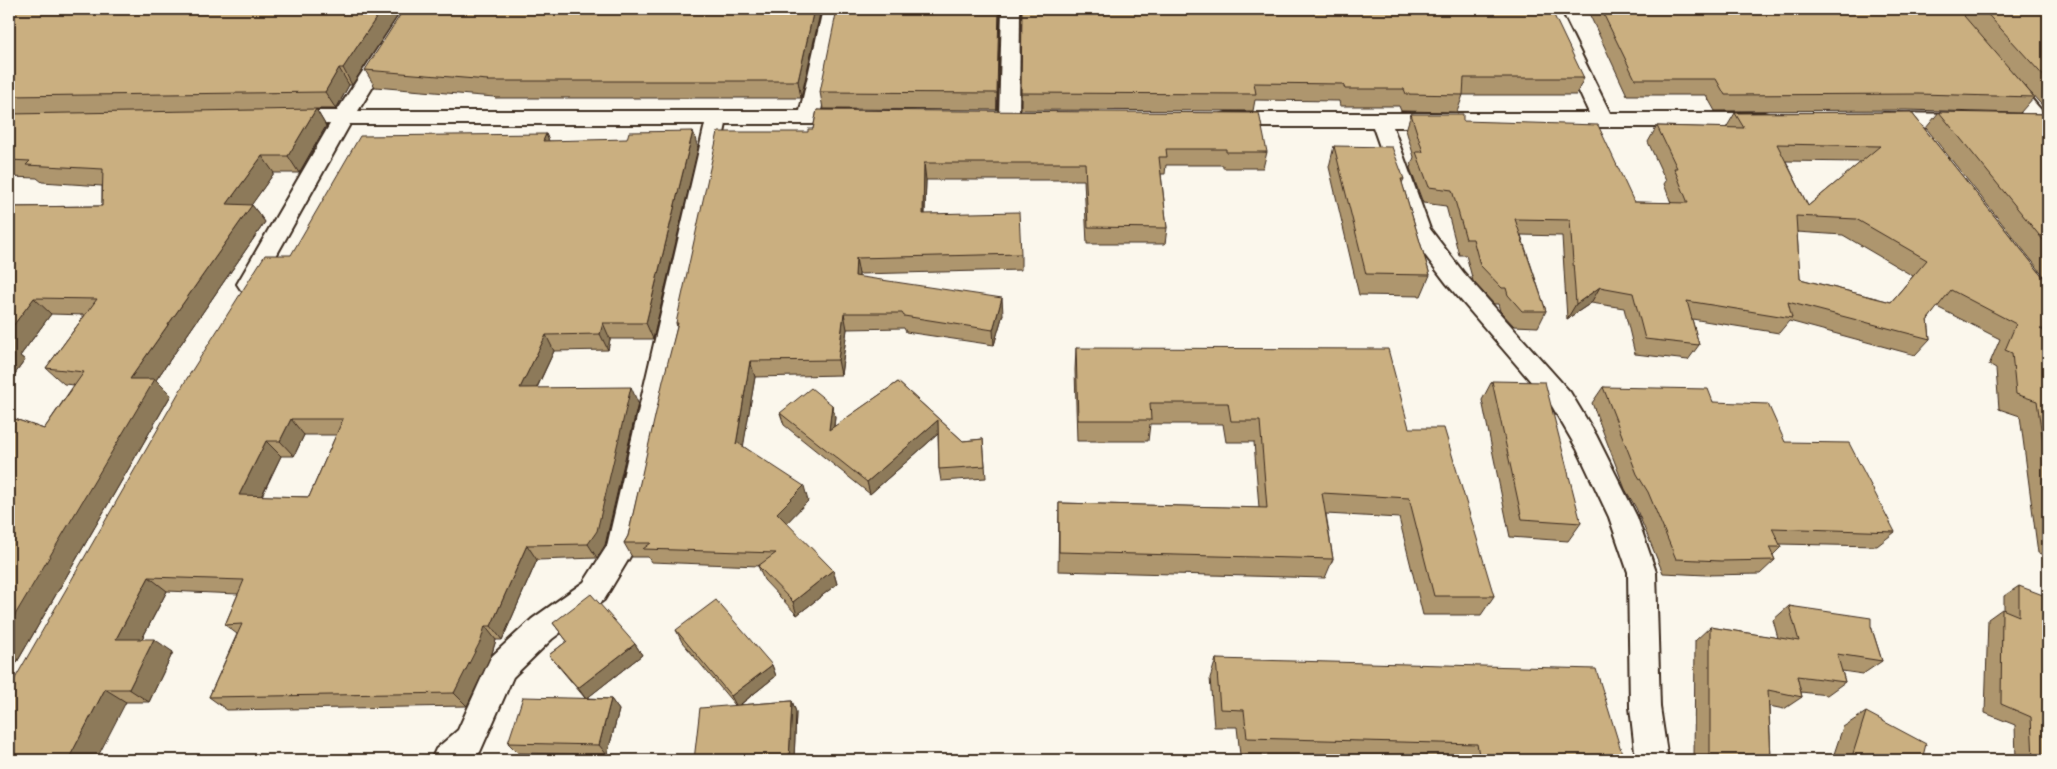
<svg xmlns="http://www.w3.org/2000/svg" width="2057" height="769" font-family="Dekko,sans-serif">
	<rect width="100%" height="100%" fill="#fbf7ec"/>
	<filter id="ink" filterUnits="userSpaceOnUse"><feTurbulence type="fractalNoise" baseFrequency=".02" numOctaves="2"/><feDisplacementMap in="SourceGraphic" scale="10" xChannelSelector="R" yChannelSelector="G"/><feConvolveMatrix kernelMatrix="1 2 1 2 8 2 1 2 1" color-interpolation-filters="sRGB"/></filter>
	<g filter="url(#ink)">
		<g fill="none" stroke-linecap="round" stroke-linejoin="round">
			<defs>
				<g id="street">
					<path d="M403,9h18l-63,102h442l23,-102h18l-20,102 28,-1 7,2 3,5 -3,5 -7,2h-123l-92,426 -30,50 -52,39 -39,38 -33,75 -10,8h-39l5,-11 22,-19 33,-73 41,-38 52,-37 23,-36 98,-422h-355l-93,166 -8,3 -8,-3 -4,-6 93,-160 -41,1 -7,-2 -3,-5 3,-5 7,-2h48z"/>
					<path d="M1002,9h18l-1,109 -3,5 -7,2 -7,-2 -3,-5z"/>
					<path d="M1541,9h18l51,104h154l7,2 3,5 -3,5 -7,2h-371l37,102 33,43 107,120 26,43 41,82 19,55 4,135 8,53h-32l-6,-53 -2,-135 -19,-55 -32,-68 -25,-43 -105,-122 -35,-46 -39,-111h-147l-7,-2 -3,-5 3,-5 7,-2h363z"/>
					<path d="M2004,73l7,2 37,43v20l-7,-2 -44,-53 -3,-4 3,-4z"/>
					<path d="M1884,113l82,1 7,2 3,5 -3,5 -7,2 -82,-1 -7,-2 -3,-5 3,-5z"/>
				</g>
			</defs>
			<use href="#street" stroke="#3b2a1e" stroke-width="4"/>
			<use href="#street" fill="#fbf7ec" fill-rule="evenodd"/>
		</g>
		<g fill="#ae966e" stroke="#3b2a1e" fill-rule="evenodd">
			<path d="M9,9h393l-50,76h-3l-13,24h-20l10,17 -27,47h-25l-23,32h1l13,17 -109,158 15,15 -162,281v-259l35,12 30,-44 -10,-1 -18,-16 39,-53 -34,-1 -31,42 5,4 -16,22v-175l93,-1v-20l-60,-4 -5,-4 -28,-1z"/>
			<path d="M821,9l-20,89h-306l-1,-1 -119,-10 -10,-17z"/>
			<path d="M1000,9l-3,101 -174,-1 -3,-17z"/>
			<path d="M1022,9l562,69 -8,17h-113l-6,17 -56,-1 -2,-5h-59l-1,-5 -84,-1 -2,11 -232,-1z"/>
			<path d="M1587,9h461v103l-37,-41 23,26 -14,16 -114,-3 -191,1 -9,-16h-79z"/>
			<path d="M817,110l450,42 -4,16h-40v-3h-57l-1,9h-4l6,54 -2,16h-78l-3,-64h-158l-1,34 96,40v16l-162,4v3l144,37 -9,31 -88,-13 -2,-4 -57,1 -6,46 -86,2 -12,69 65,55 -22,22 47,47 4,14 -40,31 -33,-35 -6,-14h1l-108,-4 -3,-5h-16l-8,-14 4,-7 49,-209 -1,-4 132,-191 5,-3z"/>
			<path d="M1911,112l137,171v273l-10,-3 -18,-137 -21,-7 -3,-40 -7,-4 11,-26 -63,-32 -9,12 2,20 -15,16 -126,-34 -10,12 -87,-14 7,26 -11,15 -53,-6 -11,-46 -33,-5 -24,16 -5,-83 -41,-1 25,76 -8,16 -24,-1 -14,-15 -2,-7h-4l-21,-23 -7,-26h-7l-13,-49 -23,-3 -13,-35 4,-11 -8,-27 5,-16 52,7 171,81 37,1 -7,-19 2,-3 -18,-39 9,-16 69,2 9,-15zM1786,161l75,1 -53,44zM1797,232l46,3 70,41 -22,26 -91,-23z"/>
			<path d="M1939,112l109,2v167l-122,-153z"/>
			<path d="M546,134l3,7 149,7 -45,191h-43l-2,11 -54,1 -17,37 101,15 -33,142 -8,13 -60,2 -35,80h-6l-4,13 -25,53 -240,4 -18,-13 28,-63 -12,-9 13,-31 -71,-3 -25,48 31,13 -24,50h-23l-117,58 282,-505zM304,435h32l-27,62 -47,-1 19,-40h13z"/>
			<path d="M1334,146l70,33 -2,4 28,92 -9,21 -62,-1 -30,-128z"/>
			<path d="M1076,348l333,80 85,168 -13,19h-58l-24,-97 -73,-4 7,45 -8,19 -267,-7 1,-68 200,5 -5,-66h-28l-3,-18h-73l-2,17h-71l-2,-71z"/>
			<path d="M1492,381l89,142 -13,18 -58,-4 -28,-137z"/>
			<path d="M898,382l65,59 20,-2 3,39 -45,3 -2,-12 -1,-35 -68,60 -86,-69 -4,-12 52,-8 3,12 -1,10z"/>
			<path d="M1603,387l110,15 72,40 110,90 -18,14 -98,-2 2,3 -8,8 2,5 -15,14 -54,1 -43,-2 -27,-65 -11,-19 -33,-86z"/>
			<path d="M2019,586l29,174h-32l-1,-35 -30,-12 3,-94 14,-10 2,1v-14z"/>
			<path d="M1789,606l82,20 11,35 -19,13 -21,-3 3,11 -18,13 -26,-3 1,5 -18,12 -15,-3 2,54h-77l1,-119 15,-14 68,11 -5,-18z"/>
			<path d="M553,623l82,21 7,11 -55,43 24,1 8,11 -12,45 -89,-2 -10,-10 77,-45 -36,-43 18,-14z"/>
			<path d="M676,630l96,35 4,11 -36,29 52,-4 4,11 -2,48h-100l41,-55 -53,-63z"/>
			<path d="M1216,659l408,101h-192l-192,-5 -3,-28h-23l-4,-49z"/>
			<path d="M1866,712l56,48h-90l11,-33z"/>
		</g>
		<g fill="#8d7a5a" stroke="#3b2a1e">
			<path d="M382,9h20l-50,76 -9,-17z"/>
			<path d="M814,9h7l-20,89 -3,-17z"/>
			<path d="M999,9h1l-3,101v-17z"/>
			<path d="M339,68l10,17 -13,24 -11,-17z"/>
			<path d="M316,109l10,17 -27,47 -11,-17z"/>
			<path d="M693,131l5,17 -45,191 -7,-16z"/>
			<path d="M546,134l7,17 -10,-10z"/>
			<path d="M262,156l12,17 -34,48 -13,-17z"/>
			<path d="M924,163l2,17 -2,50 -1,-16z"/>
			<path d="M252,205l13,17 -109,158 15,15 -162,281v-51l121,-246z"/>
			<path d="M856,258l3,16 -1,18 -3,-16z"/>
			<path d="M1600,287l-9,16 -24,16 9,-15z"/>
			<path d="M34,298l17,16 -31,42 5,4 -16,22v-51z"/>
			<path d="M1002,298l1,16 -9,31 -1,-15z"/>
			<path d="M844,313l3,16 -6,46 -3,-15z"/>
			<path d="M603,323l7,16 -2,11 -8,-16z"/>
			<path d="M546,335l8,16 -25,53 -9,-16z"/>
			<path d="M750,361l5,16 -14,83 -5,-15z"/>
			<path d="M631,387l7,16 -33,142 -8,13 -9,-14z"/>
			<path d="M832,405l3,12 -3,26 -3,-13z"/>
			<path d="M291,419l13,16 -10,21 -14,-15z"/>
			<path d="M938,420l1,13 -69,61 -3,-12z"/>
			<path d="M266,441l15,15 -27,55 -15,-16z"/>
			<path d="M804,486l4,15 -26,27 -5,-15z"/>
			<path d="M527,545l10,15 -35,80 -11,-14z"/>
			<path d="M833,570l4,14 -40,31 -4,-13z"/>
			<path d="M149,577l18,14 -32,61 -19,-13z"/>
			<path d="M485,626l11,14 -4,13 -25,53 -13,-13z"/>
			<path d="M154,639l19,13 -24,50 -20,-13z"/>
			<path d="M635,644l7,11 -56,44 -8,-11z"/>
			<path d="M772,665l4,11 -39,31 -6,-11z"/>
			<path d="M105,689l21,13 -30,58h-28z"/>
			<path d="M611,699l8,11 -12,45 -8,-10z"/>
			<path d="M792,701l4,11 -2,48h-5z"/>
		</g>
		<g fill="#caaf80" stroke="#3b2a1e" fill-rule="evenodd">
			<path d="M9,9h373l-39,59h-4l-14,24 -316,4z"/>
			<path d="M404,9h410l-16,72h-311l1,-1 -123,-10z"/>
			<path d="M837,9h162l-2,84 -177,-1z"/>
			<path d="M1022,9h529l33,69h-120l-1,17 -57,-1 -2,-5h-59l-2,-5 -89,-1 2,11 -235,-1z"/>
			<path d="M1601,9h357l76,88 -116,-3 -193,1 -9,-16h-81z"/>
			<path d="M1983,9h65v72z"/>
			<path d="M316,109l-28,47h-26l-35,48 25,1 -122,174h25l-146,246v-208l35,12 40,-57 -38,-4 51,-69 -63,-1 -25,33v-124l93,-1 1,-37 -77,-4 4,-4 -21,-1v-46z"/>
			<path d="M817,110l442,3 8,39h-41v-3h-60l1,8h-8l8,71 -79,-1 -3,-64h-161l-1,51 96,-2 2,42 -165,4 -1,18 147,22 -9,32 -89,-14 -2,-3h-58l-6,47 -88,1 -14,84 2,-2 66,43 -27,27 56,57 -40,32 -35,-36 18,-13 -133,-4 8,-6h-27l4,-7 35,-155 15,-58h-2l42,-191h90v-3h5z"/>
			<path d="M1911,112l137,171v46h-8l8,4v144l-11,-76 -21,-7 -4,-41 -7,-3 11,-26 -65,-34 -23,29 2,20 -142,-37 4,16 -105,-17 12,44 -54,-6 -12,-46 -33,-6 -24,17 -6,-84 -55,-1 31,92h-24l-14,-16 -2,-7h-4l-22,-23 -7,-26h-7l-14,-49 -23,-3 -13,-35h7l-12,-38h52v7l135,4 36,77 54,1 -14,-35h3l-20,-42 87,2 -9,-15zM1777,144l103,2 -72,60zM1796,216l60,3 71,41 -36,42 -91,-23z"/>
			<path d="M1939,112l109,2v132z"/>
			<path d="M693,131l-47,192h-43l-3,11 -54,1 -26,53 111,-1 -34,144 -9,13 -61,1 -36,81h-6l-4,14 -27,53 -245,4 33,-73 -17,1 19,-45 -95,-3 -33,62h38l-25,50h-24l-37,71h-59v-71l177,-309 79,-125h26l69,-119 186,-2 -3,7 84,-2 2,-7zM291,419h52l-34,78 -70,-2 27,-54h14z"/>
			<path d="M1334,146l58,1 12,32h-3l29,96 -64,-1z"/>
			<path d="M1076,348l312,1 21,79h35l50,168h-60l-25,-98 -87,-5 11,66 -274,-7v-49l208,5 -7,-87h-29l-3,-18h-78l1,17h-73z"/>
			<path d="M1492,381l53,1 36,141 -59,-4z"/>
			<path d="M898,382l65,59 20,-2 2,27 -46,3 -1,-49 -71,62 -87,-69 31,-25 21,17 -3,25z"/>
			<path d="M1603,387l105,2 5,13 55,2 17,38 64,1 46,89 -123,-4 9,19h-12l6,13 -54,1 -45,-2 -28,-67 -11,-18z"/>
			<path d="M2019,586l29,11v163h-15l-2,-43 -30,-13 1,-95 17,7z"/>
			<path d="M591,594l44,50 -57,44 -29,-33 18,-14 -14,-18z"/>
			<path d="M716,600l56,65 -41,31 -55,-66z"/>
			<path d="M1789,606l82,12v8l11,35 -45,-7 8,28 -48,-6 5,21 -34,-7 3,70h-61v-133l89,14z"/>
			<path d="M1216,659l380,10 28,91h-144l-3,-16 -230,-6 -3,-28 -24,-1z"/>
			<path d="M523,697l88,2 -12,46 -91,-2z"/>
			<path d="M792,701l-3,59h-95l6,-52z"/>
			<path d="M1866,712l60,32 -4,16h-71z"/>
		</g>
	</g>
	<rect width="2057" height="769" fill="none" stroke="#fbf7ec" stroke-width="30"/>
	<rect x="15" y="15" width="2027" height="739" fill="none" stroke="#3b2a1e" stroke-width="2" filter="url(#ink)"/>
</svg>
